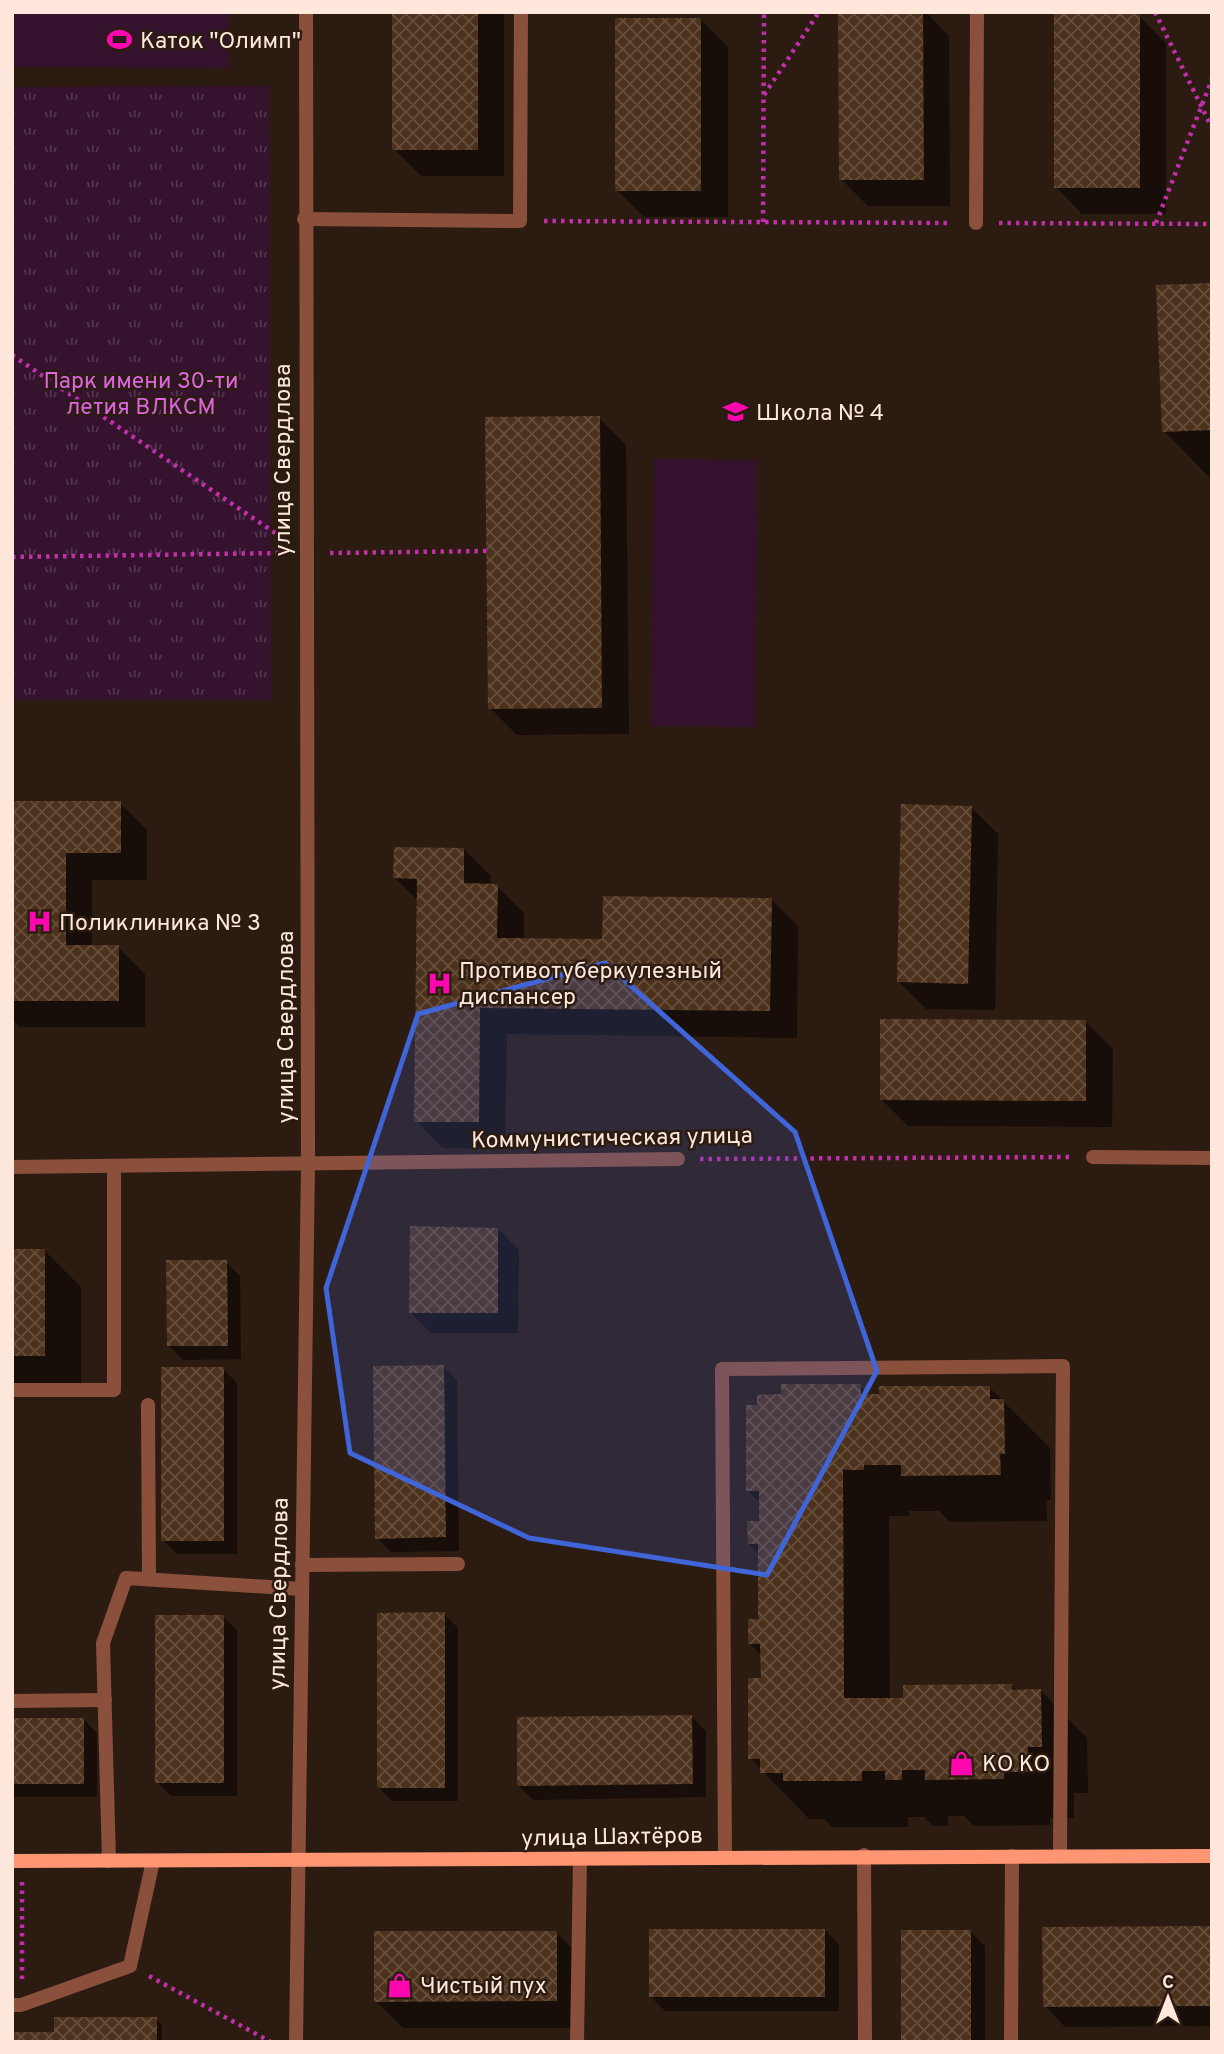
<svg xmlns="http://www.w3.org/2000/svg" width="1224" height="2054" font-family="Overpass,sans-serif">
	<defs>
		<pattern id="grass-tufts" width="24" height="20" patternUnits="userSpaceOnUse" patternTransform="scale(1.75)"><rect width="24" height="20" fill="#35132f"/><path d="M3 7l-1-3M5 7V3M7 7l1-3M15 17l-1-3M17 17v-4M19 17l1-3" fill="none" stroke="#53354d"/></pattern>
		<pattern id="building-cross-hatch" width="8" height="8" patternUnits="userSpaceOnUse" patternTransform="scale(1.75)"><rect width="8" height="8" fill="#4c311c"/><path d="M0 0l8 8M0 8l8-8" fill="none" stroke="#674f3c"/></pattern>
	</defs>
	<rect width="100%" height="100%" fill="#2b1b11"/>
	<path fill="url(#grass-tufts)" d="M269,86l2,614h-259v-613z"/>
	<g fill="#35132f">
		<path d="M12,12h217v56l-217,-1z"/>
		<path d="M654,459l103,1 -2,267 -104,-1z"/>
	</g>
	<g fill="#0007">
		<path d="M394,12h110v164h-83l-27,-27z"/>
		<path d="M840,12h86l23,24 1,170h-82l-27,-27z"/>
		<path d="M1139,16l27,27v171h-84l-26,-27z"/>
		<path d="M701,20l27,27v170h-84l-27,-27z"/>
		<path d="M1212,285v193h-2l-46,-47z"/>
		<path d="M599,418l27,27 3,289 -112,1 -27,-27z"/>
		<path d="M12,803h108l27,27v50h-55v67h26l27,27v53h-125l-8,-8z"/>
		<path d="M971,807l27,27 -3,176 -69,-1 -27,-27z"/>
		<path d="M464,849l27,27 -1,10h7l27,27v27l80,1 167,-42 27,27 -1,112 -290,-4 -2,115 -62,-1 -27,-27 3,-220 -24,-23z"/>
		<path d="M1086,1022l27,27 -1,78 -204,-1 -27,-27z"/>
		<path d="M498,1229l21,21 -1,83h-87l-21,-21z"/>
		<path d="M12,1250h32l37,37v105h-69z"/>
		<path d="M226,1262l14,14 1,83 -58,1 -14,-14z"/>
		<path d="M443,1366l14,14 2,171 -68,1 -14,-14z"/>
		<path d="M223,1369l14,14v171h-60l-14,-14z"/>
		<path d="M860,1386l9,9 120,-8 61,61 1,52h-5l1,21 -97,1 -11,-11h-30l1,5h-21l1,184 122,-14 5,5h24l46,47 1,55h-14v25h-24v7l-76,1 -10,-10h-16v10h-15l-9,-9h-16v10h-76l-8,-8h-15l-59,-61 13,-78 -1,-24 -12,-12 10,-24v-66l-11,-10 12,-21v-19l-13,-13z"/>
		<path d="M444,1614l14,14v173h-66l-14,-14z"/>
		<path d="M223,1617l14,13v166h-66l-14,-14z"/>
		<path d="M692,1717l14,14v66l-173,3 -14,-14z"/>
		<path d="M12,1719h71l14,14v64h-85z"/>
		<path d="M1212,1928v98l-147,1 -20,-21z"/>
		<path d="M825,1930l14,14v67h-174l-14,-14z"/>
		<path d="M971,1932l14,14v96h-82z"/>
		<path d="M557,1933l27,27v68h-181l-27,-27z"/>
		<path d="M156,2019l6,6v17h-150z"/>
	</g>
	<g fill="url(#building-cross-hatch)">
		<rect x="392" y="12" width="86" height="138"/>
		<path d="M838,12h85l1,168h-85z"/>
		<rect x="1054" y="14" width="86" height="174"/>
		<rect x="615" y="18" width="86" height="173"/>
		<path d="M1212,283v147l-50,2 -6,-147z"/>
		<path d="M600,416l2,292 -114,1 -3,-292z"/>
		<path d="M12,801h109v52h-55v92h53v56h-107z"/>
		<path d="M901,804l71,2 -4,178 -71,-2z"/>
		<path d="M394,847l70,1v35l34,1 -1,54 105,1 1,-43 169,2 -2,113 -290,-3 -1,114h-65l3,-243 -24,-1z"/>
		<path d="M880,1019l206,1v81l-206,-1z"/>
		<path d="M410,1226l88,2v85h-89z"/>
		<rect x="12" y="1249" width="33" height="107"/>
		<path d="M166,1260h61l1,86h-61z"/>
		<path d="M444,1365l2,172 -71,2 -2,-173z"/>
		<rect x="161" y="1367" width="63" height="174"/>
		<path d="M781,1384h80v10h18v-8h111v13h14l1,55h-5l1,21 -100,1v-11h-37v5h-21l1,228h59v-13l109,-1v6l29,-1 1,58h-14v25h-24v7l-79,1v-10h-23v10h-17v-9h-23v10h-79v-8h-23v-14h-12v-81h13l-1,-34h-12v-25h10v-75h-10l-1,-23h12v-30h-13v-86h11v-10l24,-1z"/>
		<path d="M445,1612v176h-68v-175z"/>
		<rect x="155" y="1615" width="69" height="168"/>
		<path d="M692,1715l1,69 -176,2v-69z"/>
		<rect x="12" y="1718" width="72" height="66"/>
		<path d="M1212,1926v80l-169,1 -1,-80z"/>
		<rect x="649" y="1929" width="176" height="68"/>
		<rect x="901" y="1930" width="70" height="112"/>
		<path d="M374,1931h183v70l-183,1z"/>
		<path d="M54,2017h103v25h-145v-10h42z"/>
	</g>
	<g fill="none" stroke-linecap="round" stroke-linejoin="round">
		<g stroke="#bf2fa8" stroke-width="4.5" stroke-dasharray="3.5 5" stroke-linecap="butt">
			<path d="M1155,12l57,116"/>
			<path d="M764,95l55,-83"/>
			<path d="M544,221l408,2"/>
			<path d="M763,222l1,-210"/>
			<path d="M999,223l213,1"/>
			<path d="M1156,223l56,-144"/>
			<path d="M12,355l272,184"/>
			<path d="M330,553l157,-2"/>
			<path d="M12,557l271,-4"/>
			<path d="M700,1159l372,-2"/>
			<path d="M149,1976l122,66"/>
			<path d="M22,1979v-97"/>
		</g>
		<g stroke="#8b503b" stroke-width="14">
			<path d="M304,219l216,2 1,-209"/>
			<path d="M976,223l1,-211"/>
			<path d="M12,1390h102v-224"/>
			<path d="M148,1405l1,174"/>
			<path d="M302,1565l156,-1"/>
			<path d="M12,1701l93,-1"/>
			<path d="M725,1857l-3,-488 341,-3 -3,490"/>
			<path d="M109,1861l-6,-218 23,-65 175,11"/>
			<path d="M12,2005h9l109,-39 23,-105"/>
			<path d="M577,2042l3,-183"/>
			<path d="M1011,2042l1,-186"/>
		</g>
		<g stroke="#8b503b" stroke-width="14">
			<path d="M1093,1157l119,1"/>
			<path d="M12,1167l666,-8"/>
			<path d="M864,1855l1,187"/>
			<path d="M296,2042l12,-879 -2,-1151"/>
		</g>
		<path stroke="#ff9572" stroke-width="14" d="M12,1861l1200,-5"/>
	</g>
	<path fill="#3f65d8" fill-opacity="0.2" stroke="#3f65d8" stroke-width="5" stroke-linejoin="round" d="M605,963l190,169 82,239 -110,204 -238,-37 -179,-85 -24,-165 92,-274z"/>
	<defs>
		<symbol id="stadium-bare" viewBox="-9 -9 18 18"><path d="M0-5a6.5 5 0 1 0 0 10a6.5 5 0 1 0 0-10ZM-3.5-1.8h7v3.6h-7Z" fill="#ff07af" stroke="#2b1b11" stroke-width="2.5" paint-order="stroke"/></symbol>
		<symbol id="school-bare" viewBox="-9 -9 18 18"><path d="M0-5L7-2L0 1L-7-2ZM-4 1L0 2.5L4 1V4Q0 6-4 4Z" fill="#ff07af" stroke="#2b1b11" stroke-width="2.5" paint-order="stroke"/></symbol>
		<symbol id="hospital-bare" viewBox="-9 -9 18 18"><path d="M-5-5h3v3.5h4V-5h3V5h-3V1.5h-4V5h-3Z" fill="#ff07af" stroke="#2b1b11" stroke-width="2.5" paint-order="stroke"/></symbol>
		<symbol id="shop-bare" viewBox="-9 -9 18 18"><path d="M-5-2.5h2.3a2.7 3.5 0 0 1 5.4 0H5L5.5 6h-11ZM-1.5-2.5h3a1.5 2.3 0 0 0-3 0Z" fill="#ff07af" stroke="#2b1b11" stroke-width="2.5" paint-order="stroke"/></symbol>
	</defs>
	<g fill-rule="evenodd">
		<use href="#stadium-bare" x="102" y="22" width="35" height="35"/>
		<use href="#school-bare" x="718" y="394" width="35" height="35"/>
		<use href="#hospital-bare" x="22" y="904" width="35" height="35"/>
		<use href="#hospital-bare" x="422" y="966" width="35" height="35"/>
		<use href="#shop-bare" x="944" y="1746" width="35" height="35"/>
		<use href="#shop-bare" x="382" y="1968" width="35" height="35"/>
	</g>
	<g text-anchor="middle" stroke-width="5" stroke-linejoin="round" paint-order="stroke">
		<g font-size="23" fill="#ffe7db" stroke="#2b1b11" text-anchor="start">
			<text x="140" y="48">Каток "Олимп"</text>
			<text x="756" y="420">Школа № 4</text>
			<text x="59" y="930">Поликлиника № 3</text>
			<text x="459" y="978">Противотуберкулезный<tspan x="459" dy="26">диспансер</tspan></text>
			<text x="982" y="1771">КО КО</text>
			<text x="420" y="1993">Чистый пух</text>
		</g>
		<g font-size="23" fill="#df63e3" stroke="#2b1b11">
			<text x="141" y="388">Парк имени 30-ти<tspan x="141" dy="26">летия ВЛКСМ</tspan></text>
		</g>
		<g font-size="23" fill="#ffe7db" stroke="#2b1b11">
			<text transform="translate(282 460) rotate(-90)" y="8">улица Свердлова</text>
			<text transform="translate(285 1027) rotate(-90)" y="8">улица Свердлова</text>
			<text transform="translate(612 1137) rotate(-1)" y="8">Коммунистическая улица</text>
			<text transform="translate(278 1594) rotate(-89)" y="8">улица Свердлова</text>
			<text transform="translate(612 1836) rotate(-1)" y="8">улица Шахтёров</text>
		</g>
	</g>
	<rect width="1224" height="2054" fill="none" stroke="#ffe7db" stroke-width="28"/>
	<g transform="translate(1168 1998)" stroke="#2b1b11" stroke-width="5" paint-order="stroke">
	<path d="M0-5L12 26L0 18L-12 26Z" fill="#ffe7db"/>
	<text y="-10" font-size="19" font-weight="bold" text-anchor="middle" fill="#ffe7db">С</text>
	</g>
</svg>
